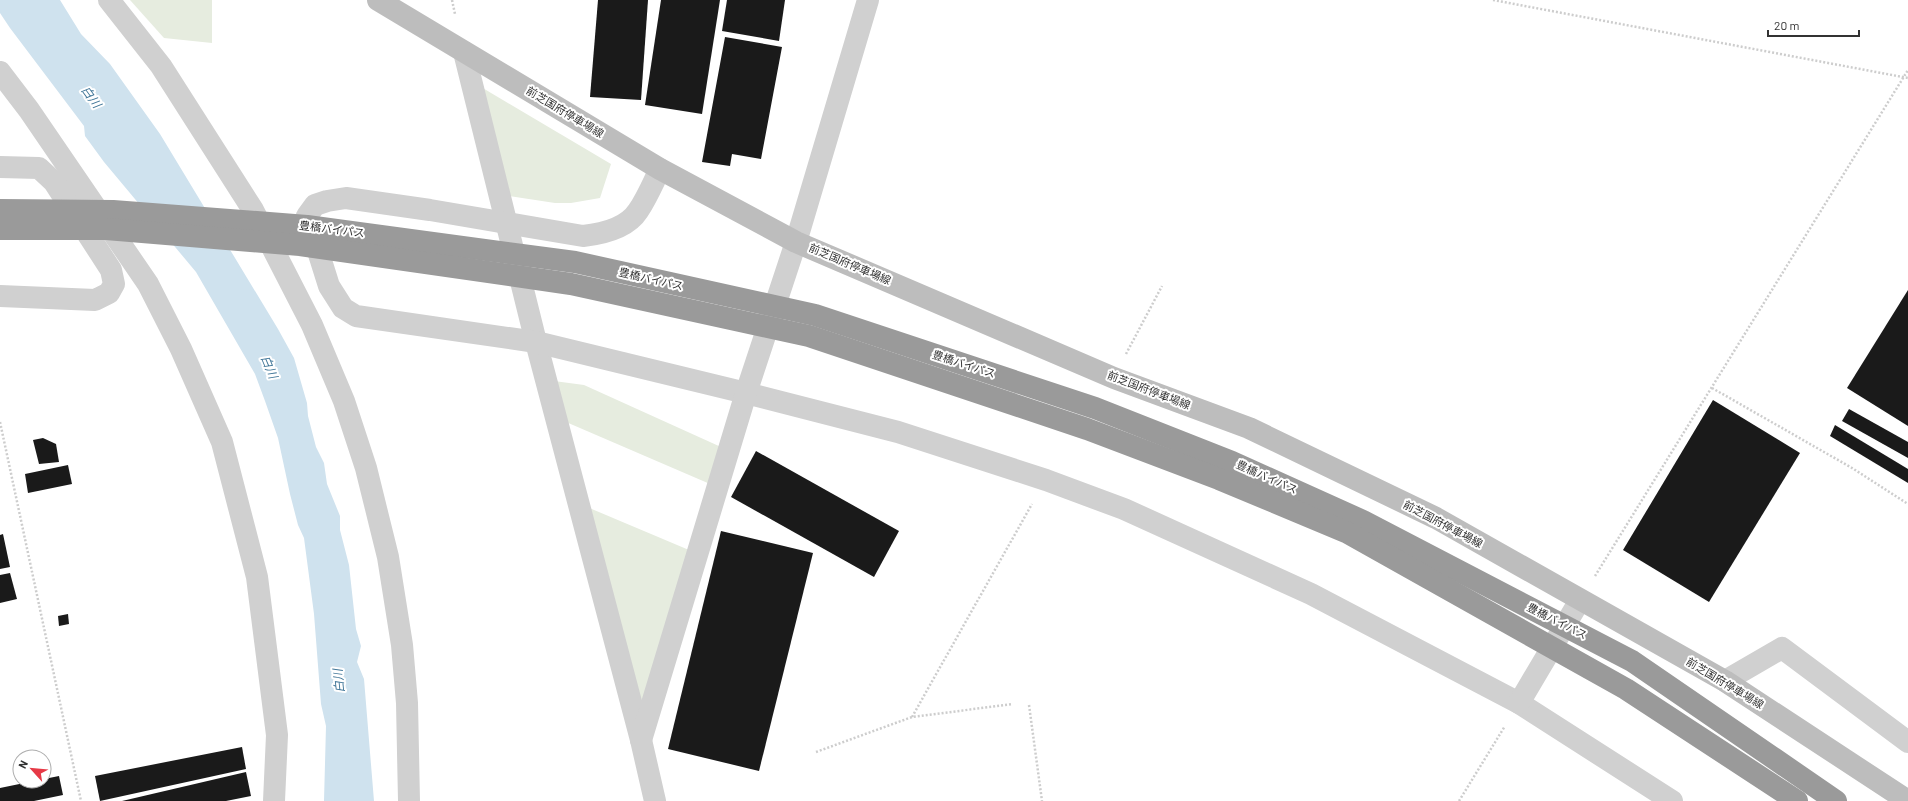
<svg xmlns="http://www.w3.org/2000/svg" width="1908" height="801" font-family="Barlow,'Noto Sans JP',sans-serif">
	<rect width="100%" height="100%" fill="#fff"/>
	<g fill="#e6ecdf">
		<path d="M130,0h82v43l-48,-5z"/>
		<path d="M481,87l130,77 -11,34 -29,5h-16l-46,-7z"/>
		<path d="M554,381l30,4 137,62 -11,37 -144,-62z"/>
		<path d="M587,507l102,43 -48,155z"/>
	</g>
	<path fill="#cfe2ee" d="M0,0h60l21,34 29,30 50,70 118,195 16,29 13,45 1,13 8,31 8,16 3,21 13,32v14l9,35 7,64 5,17 -4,16 7,17 10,122h-50l2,-75 -5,-22 -7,-90 -10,-76 -6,-13 -8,-31 -12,-56 -13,-37 -10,-27 -59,-102 -92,-110 -19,-26 -1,-10 -74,-98 -10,-15z"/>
	<g fill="#1a1a1a">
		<path d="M598,0h50l-7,100 -51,-3z"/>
		<path d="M661,0h59l-18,114 -57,-9z"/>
		<path d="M727,0h58l-6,41 -57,-10z"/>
		<path d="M725,37l57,10 -21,112 -29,-5 -2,12 -28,-4z"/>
		<path d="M1908,290v136l-61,-38z"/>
		<path d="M1713,400l87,53 -91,149 -86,-52z"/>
		<path d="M1849,409l59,33v16l-66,-37z"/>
		<path d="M1835,425l73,44v14l-78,-47z"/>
		<path d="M43,438l13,6 3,18 -20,2 -6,-24z"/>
		<path d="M756,451l143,80 -25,46 -143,-80z"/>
		<path d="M68,465l4,19 -44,9 -3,-19z"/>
		<path d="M721,531l92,22 -54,218 -91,-22z"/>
		<path d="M3,534l7,33 -10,2v-34z"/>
		<path d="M10,573l7,26 -17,4v-28z"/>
		<path d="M68,614l1,10 -10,2 -1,-10z"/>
		<path d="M242,747l4,22 -146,32 -5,-25z"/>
		<path d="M246,772l5,24 -25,5h-104z"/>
		<path d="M59,776l4,19 -29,6h-34v-13l34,-7h10v-2z"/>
	</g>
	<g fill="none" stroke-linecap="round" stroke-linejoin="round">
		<g stroke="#cdcdcd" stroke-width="2.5" stroke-dasharray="2 2" stroke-linecap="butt">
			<path d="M452,0l3,14"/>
			<path d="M1493,0l415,78"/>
			<path d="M1126,354l36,-68"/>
			<path d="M1712,388l140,80 56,36"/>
			<path d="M0,422l81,379"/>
			<path d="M1595,576l313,-506"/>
			<path d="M1029,705l13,96"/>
			<path d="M912,717l120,-213"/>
			<path d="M816,752l96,-35 101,-13"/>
			<path d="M1459,801l46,-75"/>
		</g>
		<g stroke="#d0d0d0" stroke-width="22">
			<path d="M109,0l52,66 92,144 59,115 32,76 22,67 22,89 14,88 5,58 2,98"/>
			<path d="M464,52l72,290 105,398 14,61"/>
			<path d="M0,72l29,38 119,174 33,65 41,93 35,135 20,158 -3,66"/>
			<path d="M0,167l39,1 15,14 57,88 3,14 -5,9 -14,7 -95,-4"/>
			<path d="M660,169c-7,14 -13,29 -22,42 -11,17 -37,23 -55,25l-153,-26 -84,-12 -19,3 -12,4 -8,11 22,70 14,22 13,8 180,26 210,51 152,39 148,48 78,29 187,85 208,109 153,98"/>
			<path d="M1725,681l57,-33 126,94"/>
			<path d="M1519,703l61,-103"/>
			<path d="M641,740l105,-347 50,-151 72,-242"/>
		</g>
		<path stroke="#bdbdbd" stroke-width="22" d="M378,0l282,169 136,73 318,136 135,50 187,90 289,163 183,120"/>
		<g stroke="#9a9a9a" stroke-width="22">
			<path d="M0,210l113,1 194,15 268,36 240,53 280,93 137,54 131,59 269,140 204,140"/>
			<path d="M0,229h106l194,16 271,39 238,52 278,93 132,50 127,53 280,157 171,112"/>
		</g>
	</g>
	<g text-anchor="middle" stroke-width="4" stroke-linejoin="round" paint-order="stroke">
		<g font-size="11" fill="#333" stroke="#fff">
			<text transform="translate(565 112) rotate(31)" y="4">前芝国府停車場線</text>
			<text transform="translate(332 229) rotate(7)" y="4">豊橋バイパス</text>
			<text transform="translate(850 264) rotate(23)" y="4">前芝国府停車場線</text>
			<text transform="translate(651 279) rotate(13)" y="4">豊橋バイパス</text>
			<text transform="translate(964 364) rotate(18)" y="4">豊橋バイパス</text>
			<text transform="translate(1149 390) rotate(21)" y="4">前芝国府停車場線</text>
			<text transform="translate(1267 477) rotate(24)" y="4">豊橋バイパス</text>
			<text transform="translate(1443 524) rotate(28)" y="4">前芝国府停車場線</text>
			<text transform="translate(1557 621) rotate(27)" y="4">豊橋バイパス</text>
			<text transform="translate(1725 683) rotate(31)" y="4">前芝国府停車場線</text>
		</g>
		<g font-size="12" font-style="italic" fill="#3f7597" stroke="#fff">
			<text transform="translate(91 97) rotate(54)" y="4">白川</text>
			<text transform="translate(269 367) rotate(67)" y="4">白川</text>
			<text transform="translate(339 681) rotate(-96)" y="4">白川</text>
		</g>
	</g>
	<g transform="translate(32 769) rotate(297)"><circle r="19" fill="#ffffff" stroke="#adadad"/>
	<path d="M0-3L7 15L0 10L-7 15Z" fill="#e63946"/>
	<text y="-6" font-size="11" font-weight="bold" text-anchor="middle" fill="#333333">N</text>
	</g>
	<path d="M1768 30v6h91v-6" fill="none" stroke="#333333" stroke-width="2"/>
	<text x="1774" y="30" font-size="12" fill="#333333" stroke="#ffffff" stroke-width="3" paint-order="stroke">20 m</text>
</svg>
